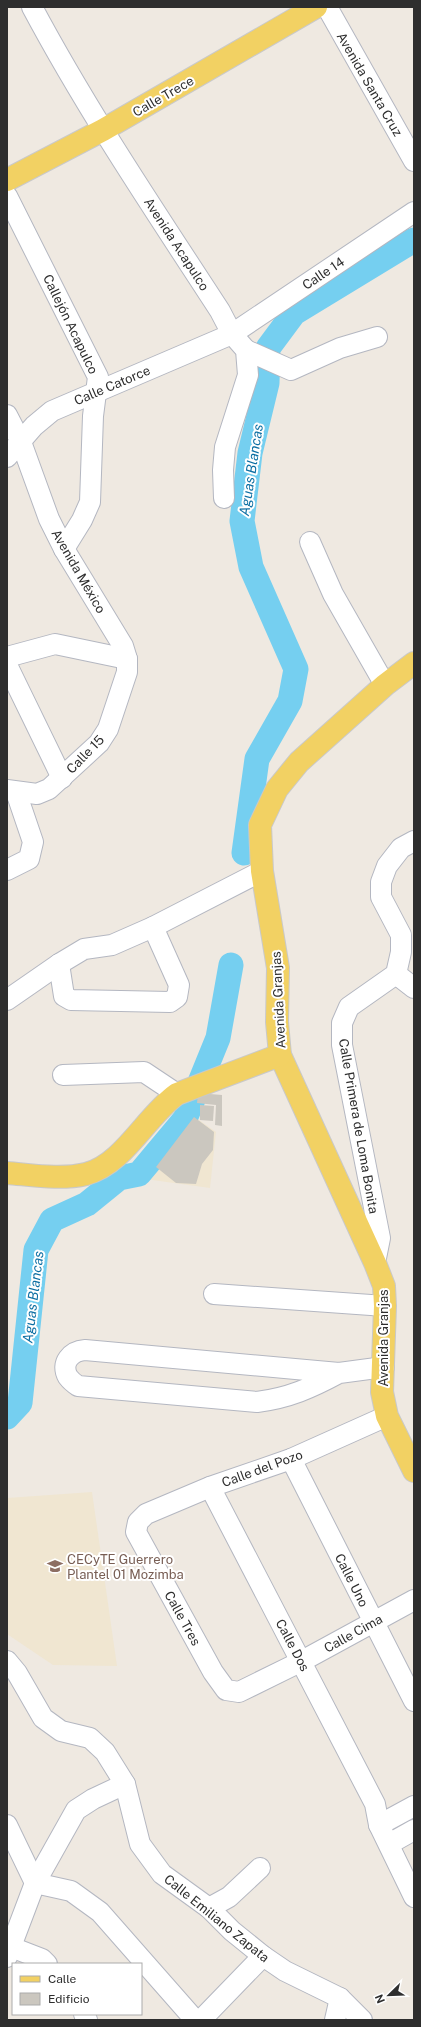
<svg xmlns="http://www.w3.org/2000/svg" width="421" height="2027" font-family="'Public Sans',sans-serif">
	<rect width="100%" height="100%" fill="#efe9e1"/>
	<g fill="#f0e6d1">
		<path d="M192,1115l24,17 -6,56 -65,-9z"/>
		<path d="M92,1492l25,174 -64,-1 -46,-31v-136z"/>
	</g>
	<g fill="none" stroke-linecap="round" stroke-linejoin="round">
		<g stroke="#75cff0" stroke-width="25">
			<path d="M244,853l13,-94 33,-58 6,-32 -45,-102 -9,-46 8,-68 17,-70 1,-35 26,-35 120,-73"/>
			<path d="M7,1417l13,-14 16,-153 16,-30 35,-16 32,-26 20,-4 46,-55 33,-81 13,-73"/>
		</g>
	</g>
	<g fill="#cbc7bf">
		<path d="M198,1093l24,2v31l-7,-1 1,-20 -19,-2z"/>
		<path d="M200,1105l14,1 -1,15 -13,-1z"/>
		<path d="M194,1117l20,15 -1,18 -11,14 -6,20 -20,-1 -20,-16z"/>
	</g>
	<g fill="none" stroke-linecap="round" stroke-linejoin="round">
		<defs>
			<g id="minor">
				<path d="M32,7c56,105 123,204 188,304l12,23 14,16 2,25 -23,72 -2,23 1,28"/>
				<path d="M327,7l87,154"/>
				<path d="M7,196l91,181 -5,39 -3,86 -8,18 -18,29"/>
				<path d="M246,350l45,20 49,-22 37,-11"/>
				<path d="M7,415l14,27 28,77 15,30 59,97 4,13v13l-19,57 -9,14 -50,46 -12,5 -30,-4"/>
				<path d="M7,457l27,-31 18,-15 180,-77 182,-122"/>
				<path d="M310,542l23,52 52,91"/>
				<path d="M7,657l48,-13 72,15"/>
				<path d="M7,665l55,113"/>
				<path d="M7,870l22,-11 4,-17 -17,-50"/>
				<path d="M59,964l5,32 7,4 99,2 7,-5 2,-12 -26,-58"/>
				<path d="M396,974l18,14"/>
				<path d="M7,1000l52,-36 25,-15 28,-4 41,-18 109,-56"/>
				<path d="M63,1075l81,-3 33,22"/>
				<path d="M375,1263l5,-25 -38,-193v-22l7,-16 47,-33 5,-22v-17l-20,-38v-15l6,-16 14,-18 13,-7"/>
				<path d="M214,1294l171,12"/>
				<path d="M339,1373c-28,15 -50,25 -82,29l-179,-16c-3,-2 -7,-5 -10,-9 -8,-14 3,-26 17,-27l254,23 45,-6"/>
				<path d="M387,1416l-96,43 -81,28 -64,27 -8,8 -2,10 77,140 13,18 13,2 63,-31 112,-61"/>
				<path d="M291,1459l123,242"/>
				<path d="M210,1487l165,317 4,21 35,72"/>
				<path d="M7,1661l10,12 26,45 18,13 29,7 15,14 20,32 15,60 22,30 47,34 23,23 31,25 22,15 55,27 22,22"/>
				<path d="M7,1825l28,58 36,8 29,21 95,108"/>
				<path d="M379,1825l35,-19"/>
				<path d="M389,1844l25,-14"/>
				<path d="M209,1908l20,-11 31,-29"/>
				<path d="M11,1947l31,12 5,5"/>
				<path d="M7,1957l28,-74 41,-73 17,-11 32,-15"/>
				<path d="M84,2014l3,6"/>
				<path d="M201,2020l62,-64"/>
				<path d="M335,2020l5,-22"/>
			</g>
			<g id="major">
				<path d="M7,180l96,-50 213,-123"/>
				<path d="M414,663l-29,22 -86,77 -22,27 -17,36 2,46 16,97 -1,54 3,33 95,208 9,23 1,20 -3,86 5,24 27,55"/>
				<path d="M7,1173c25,2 54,7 79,1 38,-10 60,-58 91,-80l103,-39"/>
			</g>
		</defs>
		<use href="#minor" stroke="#b4b7c1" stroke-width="22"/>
		<use href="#major" stroke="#c9c9c9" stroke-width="24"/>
		<use href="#minor" stroke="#fff" stroke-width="20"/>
		<use href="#major" stroke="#f2d163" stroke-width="22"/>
	</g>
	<defs>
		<symbol id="school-bare" viewBox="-9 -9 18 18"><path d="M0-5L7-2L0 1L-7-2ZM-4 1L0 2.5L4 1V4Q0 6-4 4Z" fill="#8d6e63" stroke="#fff" stroke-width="2.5" paint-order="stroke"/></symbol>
	</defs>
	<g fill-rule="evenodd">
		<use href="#school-bare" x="44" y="1555" width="22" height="22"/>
	</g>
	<g text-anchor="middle" stroke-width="4" stroke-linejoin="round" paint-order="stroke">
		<g font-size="13" fill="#2e2e2e" stroke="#fff">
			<text transform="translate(370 84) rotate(60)" y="5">Avenida Santa Cruz</text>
			<text transform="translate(163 96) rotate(-30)" y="5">Calle Trece</text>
			<text transform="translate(177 244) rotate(57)" y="5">Avenida Acapulco</text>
			<text transform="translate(323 273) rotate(-34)" y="5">Calle 14</text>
			<text transform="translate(71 324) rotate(64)" y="5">Callejón Acapulco</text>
			<text transform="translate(112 385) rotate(-23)" y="5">Calle Catorce</text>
			<text transform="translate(79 571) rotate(60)" y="5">Avenida México</text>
			<text transform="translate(85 754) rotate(-46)" y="5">Calle 15</text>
			<text transform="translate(278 1000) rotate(-93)" y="5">Avenida Granjas</text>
			<text transform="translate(359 1126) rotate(80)" y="5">Calle Primera de Loma Bonita</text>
			<text transform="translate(383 1338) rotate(-90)" y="5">Avenida Granjas</text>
			<text transform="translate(262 1468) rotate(-20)" y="5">Calle del Pozo</text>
			<text transform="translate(352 1580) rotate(63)" y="5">Calle Uno</text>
			<text transform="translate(183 1618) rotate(61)" y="5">Calle Tres</text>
			<text transform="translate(353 1633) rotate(-29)" y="5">Calle Cima</text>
			<text transform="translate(293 1645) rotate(62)" y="5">Calle Dos</text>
			<text transform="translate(217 1918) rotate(39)" y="5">Calle Emiliano Zapata</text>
		</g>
		<g font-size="13" fill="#785e54" stroke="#fff" text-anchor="start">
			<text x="67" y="1564">CECyTE Guerrero<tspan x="67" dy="15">Plantel 01 Mozimba</tspan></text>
		</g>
		<g font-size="14" font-style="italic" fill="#0d6fa3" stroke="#fff">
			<text transform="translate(251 470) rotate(-81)" y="5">Aguas Blancas</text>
			<text transform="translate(33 1297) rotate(-83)" y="5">Aguas Blancas</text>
		</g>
	</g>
	<rect width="421" height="2027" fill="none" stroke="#2e2e2e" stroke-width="16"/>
	<rect x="12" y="1963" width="130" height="52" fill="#ffffff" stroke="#ababab"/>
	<rect x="20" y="1976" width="20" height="6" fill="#f2d163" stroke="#ababab"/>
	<text x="48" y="1983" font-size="12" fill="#2e2e2e">Calle</text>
	<rect x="20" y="1993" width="20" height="12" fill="#cbc7bf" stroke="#ababab"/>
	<text x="48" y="2003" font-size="12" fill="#2e2e2e">Edificio</text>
	<g transform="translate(389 1995) rotate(247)" stroke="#ffffff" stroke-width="3" paint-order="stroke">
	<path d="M0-3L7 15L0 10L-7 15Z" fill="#2e2e2e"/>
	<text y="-6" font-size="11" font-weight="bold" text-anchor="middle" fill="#2e2e2e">N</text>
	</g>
</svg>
